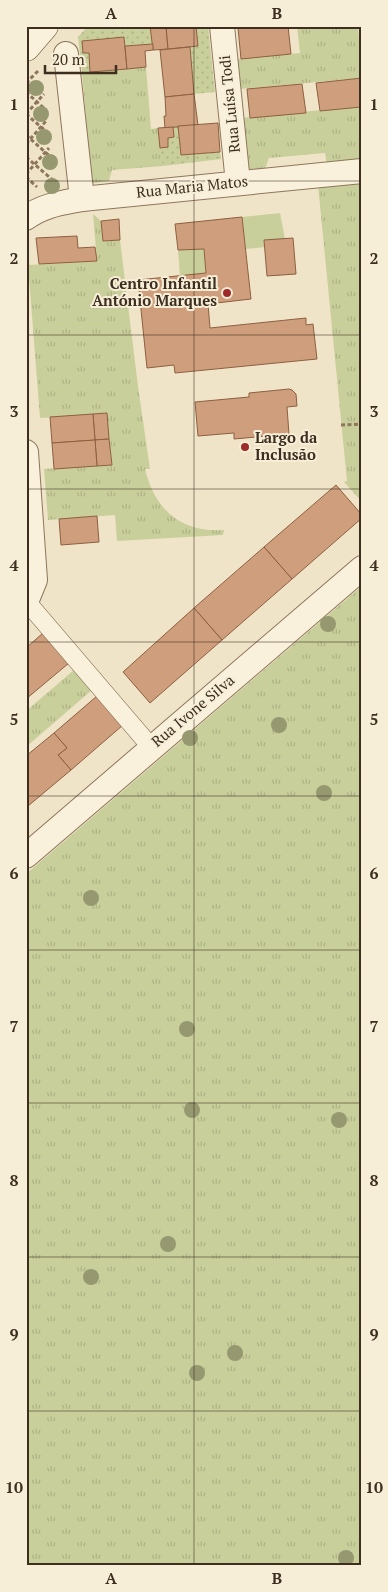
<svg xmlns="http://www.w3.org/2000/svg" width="388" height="1592" font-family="'PT Serif',serif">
	<defs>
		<pattern id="grass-tufts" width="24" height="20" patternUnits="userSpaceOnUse" patternTransform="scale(1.25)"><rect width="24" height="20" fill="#c9cf9b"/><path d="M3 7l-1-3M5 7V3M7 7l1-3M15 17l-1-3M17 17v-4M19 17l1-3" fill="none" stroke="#aeb285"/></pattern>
		<pattern id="garden-dots" width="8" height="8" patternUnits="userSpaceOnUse" patternTransform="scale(1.25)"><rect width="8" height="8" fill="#c9cf9b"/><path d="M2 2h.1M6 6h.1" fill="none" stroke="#aeb285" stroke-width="1.8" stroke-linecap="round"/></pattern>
	</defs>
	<rect width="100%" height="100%" fill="#f0e4c8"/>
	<g fill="url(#grass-tufts)">
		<path d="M297,26h61l4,52 -123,11 -3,-30 64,-6z"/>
		<path d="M146,67l5,62 7,-1 5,38 -51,4 -3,11 -16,2 -2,-5 -9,-106z"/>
		<path d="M362,106v54l-35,4 -2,-11 -56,5 -4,11 -12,3 -5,-5 -6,-49z"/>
		<path d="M362,182v320l-18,-20 3,-1 -29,-296z"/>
		<path d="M93,214l8,7 2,20 17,-1 18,146 12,83h-5c10,41 36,64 79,61l-1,5 -106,6 -2,-26 -67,5 -4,-51 68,-5 -6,-50 -66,4 -12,-153 69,-4z"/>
		<path d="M362,586v980h-336v-692z"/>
		<path d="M74,670l18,20 -66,57v-36z"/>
	</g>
	<g fill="#c9cf9b">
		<path d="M280,213l5,26 8,-1 3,36 -29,2 -2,-29 -19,2 -4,-32z"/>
		<path d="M204,249l2,24 -26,3 -2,-26z"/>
	</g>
	<g fill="url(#garden-dots)">
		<path d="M88,26h62l3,18 -28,2 -1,-9 -41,4 6,12 1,19h-8l-4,-35z"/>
		<path d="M196,26h12l7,66 -21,2 -4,-47 8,-1z"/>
		<path d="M178,126l3,29 39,-3 1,7 -58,7 -3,-18 8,-1v-9l6,-1 -1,-10z"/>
	</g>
	<g fill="#cf9f7d" stroke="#8d5f41">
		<path d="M150,26h16l2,23 -15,1z"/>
		<path d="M166,26h30l2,20 -30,3z"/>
		<path d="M264,26h24l3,28 -50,5 -3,-31z"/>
		<path d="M124,37l3,32 -37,3 -1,-19h-6l-1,-12z"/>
		<path d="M153,44v6l-8,1 1,16 -19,2 -2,-23z"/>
		<path d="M190,47l4,47 -29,3 -5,-47z"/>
		<path d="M362,78v12h-2l1,17 -41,4 -4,-28z"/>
		<path d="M302,84l4,29 -56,5 -3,-29z"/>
		<path d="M194,94l4,31 -33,3 -1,-12h2l-1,-19z"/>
		<path d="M218,123l2,29 -39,3 -3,-29z"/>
		<path d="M173,127l1,10 -6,1v9l-8,1 -2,-20z"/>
		<path d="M242,217l9,82 -43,5 2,24 96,-10v7l7,-1 4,35 -142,14 -1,-8 -27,3 -9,-88 68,-7 -2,-24 -26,1 -3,-26z"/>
		<path d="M119,219l1,21 -17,1 -2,-20z"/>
		<path d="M77,236l1,12 17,-1 2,14 -58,3 -3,-26z"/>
		<path d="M293,238l3,36 -29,2 -3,-36z"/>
		<path d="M289,389l3,1 4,4 1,12 -10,1 2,27 -55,5v-6l-36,3 -3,-34 54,-5v-4z"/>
		<path d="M107,413l2,26 -14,1 -2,-26z"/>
		<path d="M93,414l2,26 -43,3 -2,-26z"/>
		<path d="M109,439l3,26 -15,1 -2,-26z"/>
		<path d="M95,440l2,26 -43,3 -2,-26z"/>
		<path d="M336,485l26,30v3l-70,61 -28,-32z"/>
		<path d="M97,516l2,26 -38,3 -2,-26z"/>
		<path d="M264,547l28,32 -70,61 -28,-32z"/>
		<path d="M194,608l28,32 -72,63 -27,-31z"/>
		<path d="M43,633l26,30 -43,36v-51z"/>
		<path d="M97,696l26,29 -52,45 -13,-15 9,-7 -13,-15z"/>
		<path d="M54,733l13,15 -9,7 13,15 -43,36 -2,-2v-48z"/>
	</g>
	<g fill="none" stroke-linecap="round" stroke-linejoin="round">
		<defs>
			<path id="pedestrian" d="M27,602l124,145"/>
			<g id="minor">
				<path d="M222,26l16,157"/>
				<path d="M66,54l16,145"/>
				<path d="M26,218c17,-13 36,-15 56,-19l280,-28"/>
				<path d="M26,452l9,128 -9,22"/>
				<path d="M26,856l336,-288"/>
			</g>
			<path id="secondary" d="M26,47l18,-21"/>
		</defs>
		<use href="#pedestrian" stroke="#8d765c" stroke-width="19"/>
		<use href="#minor" stroke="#8d765c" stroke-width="26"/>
		<use href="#secondary" stroke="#6f573f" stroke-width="29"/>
		<g stroke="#8d765c" stroke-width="3" stroke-dasharray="4 2.5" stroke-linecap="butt">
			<path d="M26,83l12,-12"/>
			<path d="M26,92l19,17"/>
			<path d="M26,114l22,19"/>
			<path d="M26,114l18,-20"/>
			<path d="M26,135l28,25"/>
			<path d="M26,144l20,-23"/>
			<path d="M26,157l28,24"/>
			<path d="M26,174l23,-26"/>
			<path d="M26,177l11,10"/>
			<path d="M341,425l21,-1"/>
		</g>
		<use href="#pedestrian" stroke="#faf1dc" stroke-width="18"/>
		<use href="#minor" stroke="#faf1dc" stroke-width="24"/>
		<use href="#secondary" stroke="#faf1dc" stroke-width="28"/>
	</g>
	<g fill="#96986f">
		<circle cx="36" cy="88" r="8"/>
		<circle cx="41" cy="114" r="8"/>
		<circle cx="44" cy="137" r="8"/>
		<circle cx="50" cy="162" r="8"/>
		<circle cx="52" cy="186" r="8"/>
		<circle cx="328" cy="624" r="8"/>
		<circle cx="279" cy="725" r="8"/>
		<circle cx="190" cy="738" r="8"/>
		<circle cx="324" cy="793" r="8"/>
		<circle cx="91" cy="898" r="8"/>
		<circle cx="187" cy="1029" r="8"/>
		<circle cx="192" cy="1110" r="8"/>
		<circle cx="339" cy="1120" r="8"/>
		<circle cx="168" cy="1244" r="8"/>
		<circle cx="91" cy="1277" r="8"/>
		<circle cx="235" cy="1353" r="8"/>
		<circle cx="197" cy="1373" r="8"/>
		<circle cx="346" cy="1558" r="8"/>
	</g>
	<path fill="none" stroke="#3d2e20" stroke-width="1" stroke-opacity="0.55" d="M194,26v1540M26,181h336M26,335h336M26,489h336M26,642h336M26,796h336M26,950h336M26,1103h336M26,1257h336M26,1411h336"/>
	<g fill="#9e2a2b" stroke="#f7eed8" stroke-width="2">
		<circle cx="227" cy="293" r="5"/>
		<circle cx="245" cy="447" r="5"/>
	</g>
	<g text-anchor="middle" stroke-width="4" stroke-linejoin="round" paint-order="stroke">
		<g font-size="15" fill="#3d2e20" stroke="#f7eed8">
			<text transform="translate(230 104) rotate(-96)" y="5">Rua Luísa Todi</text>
			<text transform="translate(192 187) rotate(-6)" y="5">Rua Maria Matos</text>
			<text transform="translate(193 711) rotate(-40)" y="5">Rua Ivone Silva</text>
		</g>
		<g font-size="15" font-weight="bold" fill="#3d2e20" stroke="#f7eed8" text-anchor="end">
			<text x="217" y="289">Centro Infantil<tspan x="217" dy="17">António Marques</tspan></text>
			<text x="255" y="443" text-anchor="start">Largo da<tspan x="255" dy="17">Inclusão</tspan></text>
		</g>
	</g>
	<rect width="388" height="1592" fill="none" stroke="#f7eed8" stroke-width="55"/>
	<path d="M45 65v8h71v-8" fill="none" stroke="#3d2e20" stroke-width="2.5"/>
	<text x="52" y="65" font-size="15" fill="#3d2e20" stroke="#f7eed8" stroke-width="4" paint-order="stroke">20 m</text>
	<rect x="28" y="28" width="332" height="1536" fill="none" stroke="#3d2e20" stroke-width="2"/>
	<g font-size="16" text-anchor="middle" font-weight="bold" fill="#3d2e20">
		<text x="111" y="19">A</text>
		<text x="277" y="19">B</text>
		<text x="14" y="110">1</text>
		<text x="374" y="110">1</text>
		<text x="14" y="264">2</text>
		<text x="374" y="264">2</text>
		<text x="14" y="417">3</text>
		<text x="374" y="417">3</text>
		<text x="14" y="571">4</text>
		<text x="374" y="571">4</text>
		<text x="14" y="725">5</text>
		<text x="374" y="725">5</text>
		<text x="14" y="879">6</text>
		<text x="374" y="879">6</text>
		<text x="14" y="1032">7</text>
		<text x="374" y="1032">7</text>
		<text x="14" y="1186">8</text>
		<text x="374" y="1186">8</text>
		<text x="14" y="1340">9</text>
		<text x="374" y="1340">9</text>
		<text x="14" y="1493">10</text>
		<text x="374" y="1493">10</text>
		<text x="111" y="1584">A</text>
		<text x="277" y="1584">B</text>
	</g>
</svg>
